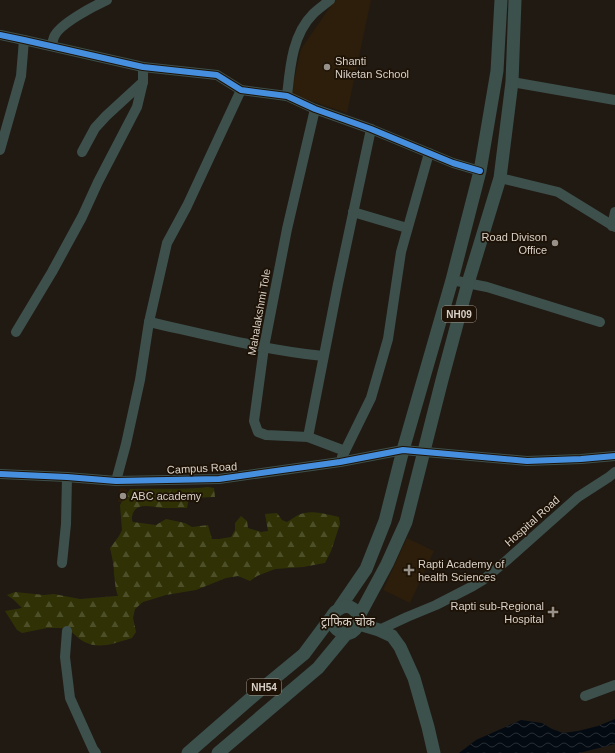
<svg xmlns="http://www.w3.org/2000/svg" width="615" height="753" font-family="Arial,'Noto Sans Devanagari',sans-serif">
	<defs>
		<pattern id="forest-firs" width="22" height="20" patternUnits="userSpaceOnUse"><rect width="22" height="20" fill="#303206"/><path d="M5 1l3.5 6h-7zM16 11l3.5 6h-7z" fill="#4d4f29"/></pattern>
		<pattern id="water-waves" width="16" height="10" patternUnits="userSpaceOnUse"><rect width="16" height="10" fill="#030a12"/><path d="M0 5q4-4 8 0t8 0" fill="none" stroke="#272d33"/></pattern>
	</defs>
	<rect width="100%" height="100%" fill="#201a13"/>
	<g fill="#2c1e0b">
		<path d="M335,0h36l-24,113 -56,-19 10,-45z"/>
		<path d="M120,488l7,1 -2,14 -7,-1z"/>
		<path d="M407,538l27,13 -24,52 -27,-13z"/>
	</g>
	<path fill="url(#forest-firs)" d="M208,487l6,1 1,9 -26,1 -2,10c-8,0 -17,0 -25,0 -10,-1 -24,-6 -29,5 -1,4 -2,6 0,9l23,3 10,-6 19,4 7,4 16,-2 4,14h7l12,-2 4,-7v-7l6,-7 6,5 1,7 13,4 7,-1 -3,-17 12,-1 5,7 5,2c4,-2 7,-5 11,-7 13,-6 28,-1 41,2l1,7 -9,27 -6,12 -22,4 -28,2 -18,7 -7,5 -12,-5 -12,2 -30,12 -30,5 -23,7 -8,7 -2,9 3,14 -4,6c-26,8 -42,15 -63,-9l-9,-1h-13l-25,5 -5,-3 -12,-19 17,-3 -8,-8 -7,-5 8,-3 29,3 10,-1 26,5 36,-3h2c-3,-8 -3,-15 -4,-22 0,-9 -2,-17 -4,-26l9,-12 3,-6 -2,-25 10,-16c26,-1 52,1 78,-2z"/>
	<path fill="url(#water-waves)" d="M615,719v25l-36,9h-120l17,-13 45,-20 21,3 10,6 11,4 15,-2 20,-5z"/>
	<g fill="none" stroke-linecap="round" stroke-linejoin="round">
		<g stroke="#3e504c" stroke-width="10">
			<path d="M0,35l24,5 119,27 74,8 24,15 46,6 28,13 56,20 82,34 27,8"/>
			<path d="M52,46c0,-3 1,-6 2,-9 5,-13 40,-31 53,-37"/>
			<path d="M512,82l103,18"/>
			<path d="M287,96c3,-28 5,-61 26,-82 5,-5 11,-9 17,-14"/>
			<path d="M315,109l-28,120 -23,118 -10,74 4,11 8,3 42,2 37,14"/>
			<path d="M0,150l21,-74 3,-36"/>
			<path d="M82,152l13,-24 11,-12 37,-34"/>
			<path d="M500,178l58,14 57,35"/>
			<path d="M353,212l54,16"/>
			<path d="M612,226l3,-14"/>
			<path d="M452,280l35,7 113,35"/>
			<path d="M149,322c58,13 116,28 174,34"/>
			<path d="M16,332l36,-60 30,-55 16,-35 39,-75 6,-25v-15"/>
			<path d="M308,437l30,-153 33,-155"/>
			<path d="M342,457l29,-59 17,-59 13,-87 28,-99"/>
			<path d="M0,474l67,3 49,4 103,-2 121,-17 63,-12 124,11 54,-2 34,-3"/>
			<path d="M116,481l10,-37 14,-64 9,-58 18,-79 20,-37 54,-116"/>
			<path d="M62,563l4,-39 1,-47"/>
			<path d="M379,630l28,-13 29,-12 37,-19 10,-6 23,-19 72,-64 31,-20 6,-5"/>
			<path d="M67,631l-2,26 5,41 23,51 3,4"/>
			<path d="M585,696l30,-11"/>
		</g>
		<g stroke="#3c504c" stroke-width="13">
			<path d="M340,607l26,-38 19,-48 18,-71 49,-170 28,-109 17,-100 4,-71"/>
			<path d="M359,616c-4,-8 -12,-13 -20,-7 -24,14 19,43 20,7l28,-52 19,-42 36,-142 26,-97 32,-105 12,-96 3,-82"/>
			<path d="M359,624l20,6 13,6 8,11 14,31 14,49 6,26"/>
			<path d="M188,753l70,-61 46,-38 29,-39"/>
			<path d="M218,753l100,-85 29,-35"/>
		</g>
		<defs>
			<g id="cycleway">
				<path d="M0,35l24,5 119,27 74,8 24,15 46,6 28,13 56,20 82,34 27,8"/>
				<path d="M0,474l67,3 49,4 103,-2 121,-17 63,-12 124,11 54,-2 34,-3"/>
			</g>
		</defs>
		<use href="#cycleway" stroke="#1d1205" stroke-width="8"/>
		<use href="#cycleway" stroke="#468fdf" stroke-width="6"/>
	</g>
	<g fill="#989189" stroke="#1d1205" stroke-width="1.5">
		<circle cx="327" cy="67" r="4"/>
		<circle cx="555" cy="243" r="4"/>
		<circle cx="123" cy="496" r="4"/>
		<path d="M407 564h4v4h4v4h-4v4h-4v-4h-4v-4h4z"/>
		<path d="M551 606h4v4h4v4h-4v4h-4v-4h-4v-4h4z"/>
	</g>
	<g text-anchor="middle" stroke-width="3.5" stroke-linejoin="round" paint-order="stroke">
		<g fill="#1d1205" stroke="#a1988e" stroke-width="1">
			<rect x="442" y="306" width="34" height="16" rx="3"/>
			<rect x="247" y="679" width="34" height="16" rx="3"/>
		</g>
		<g font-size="10" font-weight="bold" fill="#d9d1c8">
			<text x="459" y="318">NH09</text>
			<text x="264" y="691">NH54</text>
		</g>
		<g font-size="11" fill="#d9d1c8" stroke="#1d1205" text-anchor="start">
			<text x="335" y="65">Shanti<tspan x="335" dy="13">Niketan School</tspan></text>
			<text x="547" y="241" text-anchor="end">Road Divison<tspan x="547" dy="13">Office</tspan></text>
			<text x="131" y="500">ABC academy</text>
			<text x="418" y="568">Rapti Academy of<tspan x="418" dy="13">health Sciences</tspan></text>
			<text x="544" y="610" text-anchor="end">Rapti sub-Regional<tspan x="544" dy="13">Hospital</tspan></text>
		</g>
		<g font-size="11" fill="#d9d1c8" stroke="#1d1205">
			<text transform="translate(259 312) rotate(-80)" y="4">Mahalakshmi Tole</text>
			<text transform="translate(202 468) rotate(-3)" y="4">Campus Road</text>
			<text transform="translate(532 521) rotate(-42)" y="4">Hospital Road</text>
		</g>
		<g font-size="12" fill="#d9d1c8" stroke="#1d1205">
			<text x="348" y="626">ट्राफिक चोक</text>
		</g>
	</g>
</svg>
